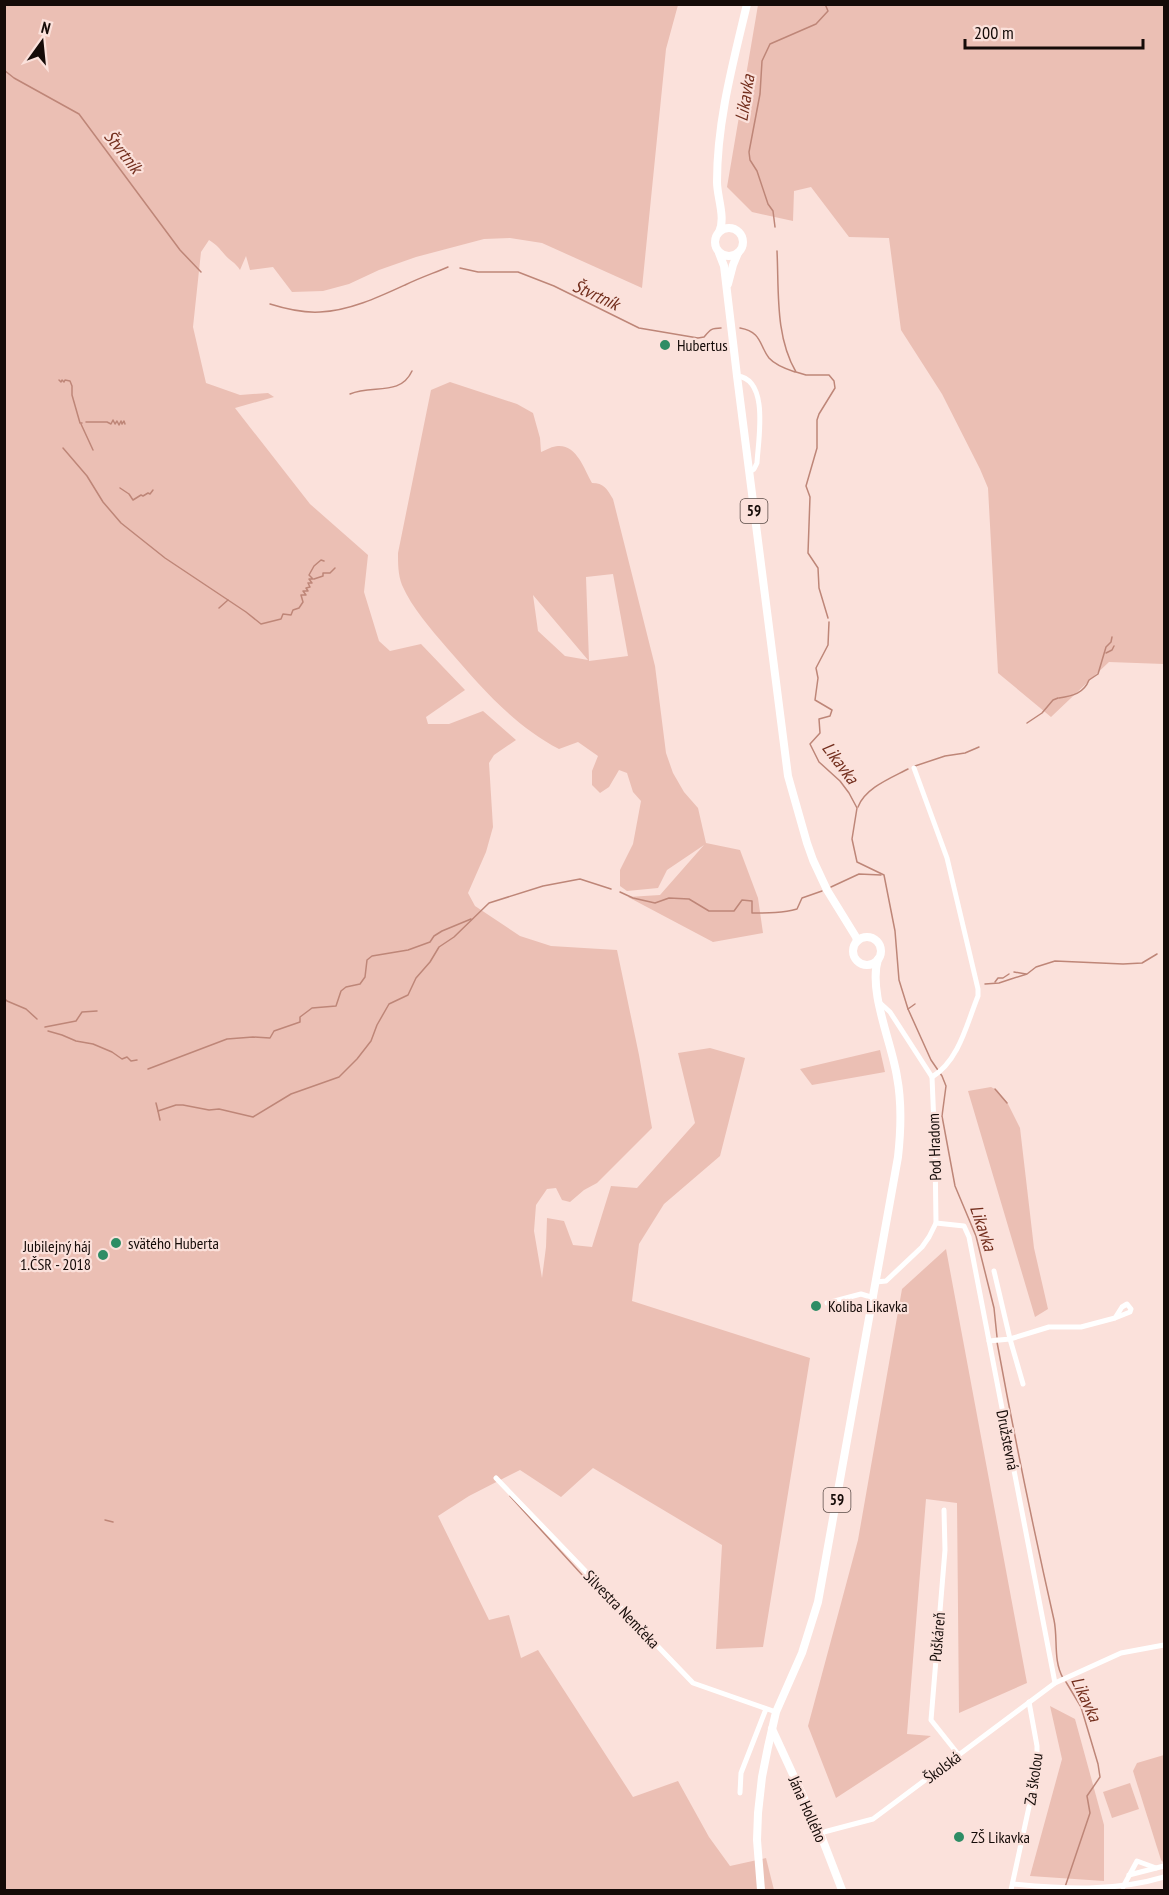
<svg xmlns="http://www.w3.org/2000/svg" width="1169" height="1895" font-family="'PT Sans Narrow',sans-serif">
	<rect width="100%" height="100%" fill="#fbe1db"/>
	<g fill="#ebbfb4" fill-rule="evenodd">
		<path d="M5,5h673l-12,44 -24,239 -100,-45 -32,-5 -26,1 -68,18 -37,13 -30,14 -26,7 -31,1 -19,-25 -23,3 -4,-14 -6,14c-5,-8 -10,-9 -15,-15 -7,-8 -7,-9 -16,-15l-8,12 -8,75 13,56 34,12 28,-2 6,4 -39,11 75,96 58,51 -4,37 15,49 11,10 31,-7 44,46 -39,27 2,7h21l34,-13 33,29 -22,15 -5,8 4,64 -7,25 -18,41 7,13 45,30 31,10 66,4 22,105 13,73 -55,55 -13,7 -14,12 -8,-2 -6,-12 -9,1 -11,16 -2,26 8,47 4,-31 1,-29 17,3 9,24 19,2 19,-61 26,2 58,-65 -17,-70 32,-5 35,10 -25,98 -56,48 -25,40 -7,57 178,57 -47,289 -47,2 6,-104 -129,-77 -32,29 -41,-27 -51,26 -31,20 51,104 20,-5 12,43 17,-8 95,147 45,-16 31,56 21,29 36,-8 8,32h-769z"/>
		<path d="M758,5h406v659l-55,-2 -58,55 -53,-44 -10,-185 -8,-19 -38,-75 -41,-64 -12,-92 -40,-1 -38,-50 -17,4 -1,30 -41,-9 -25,-25z"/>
		<path d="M450,382l67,22 16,9 7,25 1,14c5,-2 12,-6 17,-6 19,-1 26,23 34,37 12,0 15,6 21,16l42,167 11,87 7,20 11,19 14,16 8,35 34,7 18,48 5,35 -50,9 -85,-45 32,-2 44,-50 -37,25 -9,18 -31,3 -7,-5v-16l13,-26 8,-43 -8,-9 -6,-19 -8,-3 -10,17 -9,6 -8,-8v-14l6,-15 -20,-14 -19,7c-47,-25 -78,-62 -112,-101 -16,-19 -35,-40 -45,-63 -4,-11 -4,-21 -4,-32l33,-163zM613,574l15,82 -39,5 -3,-84zM533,595l55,65 -23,-4 -27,-25z"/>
		<path d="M880,1050l5,22 -73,13 -12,-16z"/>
		<path d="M991,1087l6,3 10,12 13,26 14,120 14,61 -13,8 -67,-226z"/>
		<path d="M946,1249l81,434 -68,30 -2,-210 -31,-4 -19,235 24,2 -95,62 -28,-72 50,-186 44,-251z"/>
		<path d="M1050,1706l25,13 29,106v56l-74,-5 32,-117z"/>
		<path d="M1164,1755v108l-3,-3 -28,-89 4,-8z"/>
		<path d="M1130,1783l9,26 -27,9 -9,-26z"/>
	</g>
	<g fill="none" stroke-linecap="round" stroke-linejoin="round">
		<g stroke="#be8678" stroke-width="1.5">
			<path d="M4,70l10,8 65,36 101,136 21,22"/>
			<path d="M775,227l-2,-16 -5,-7 -11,-33 -7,-11 -1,-8 11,-58 2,-33 8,-17 46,-20 12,-13 -3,-7"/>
			<path d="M777,251c2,40 -2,85 19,121l10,3h23l5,6 1,7 -16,26 -2,6v28l-11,38 4,11 -2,56 10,15 1,20 9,30"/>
			<path d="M460,268l18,4h40l36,14 85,42 59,10 6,-1c6,-7 7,-9 17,-9"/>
			<path d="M270,304c16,5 34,9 50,8 29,-1 59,-15 85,-27 14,-7 29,-12 43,-18"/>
			<path d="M740,328c22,4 19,17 29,30 6,7 17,11 26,14"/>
			<path d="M59,380l2,2 1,-2 2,2 1,-2 5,1 2,5v9l8,28h2"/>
			<path d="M350,394c22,-10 50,3 62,-23"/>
			<path d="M86,422h21l4,2 2,-4 2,4 2,-3 2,4 2,-4 1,3 2,-3 1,3"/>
			<path d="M81,424l12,26"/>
			<path d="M63,448l24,28 16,26 18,21 44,35 63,42"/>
			<path d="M120,488l9,6 4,6 8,-5 2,1 5,-3 2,1 3,-4"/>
			<path d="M314,579l9,-3v-3h7l5,-5"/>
			<path d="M219,608l9,-8 18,12 15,12 20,-5 2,-5 8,1 2,-5 6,-2 4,-6 -2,-7h5l-3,-4h5l-2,-3 4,-1 -2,-4h4l-3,-4h4l-4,-4 5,-9 7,-6 3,1"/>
			<path d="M829,622l-1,23 -12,23 2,10 -3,22 17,10 -2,6 -11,3 1,14 -10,11 9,18 21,19 9,12 8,15 -5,31 5,23 27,13 11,56 4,49 9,29 23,51 11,16 4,10 -4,30 13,70 21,50 18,72 3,29"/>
			<path d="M1106,653l6,-3 2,-4"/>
			<path d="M1059,698c14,-2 25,-5 30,-18l9,-6 8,-27 5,-5 1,-5"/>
			<path d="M1027,723l15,-10 11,-13 5,-2"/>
			<path d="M915,766l30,-10 20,-3 14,-6"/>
			<path d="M858,807c7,-19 33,-29 50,-38"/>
			<path d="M831,887l28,-13 22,1"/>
			<path d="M620,892l13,6 22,5 14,-5 20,1 20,12h25l8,-11 10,1v12c16,0 31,0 45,-4l5,-11 20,-7"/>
			<path d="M1014,972l12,2"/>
			<path d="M995,982l3,-4h5l6,-4"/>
			<path d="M985,984l14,-1 12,-4 16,-5 9,-7 19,-6 68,3 19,-1 15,-9"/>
			<path d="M4,998l3,3 19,8 11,10"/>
			<path d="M908,1009l7,-5"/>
			<path d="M45,1027l31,-6 6,-9 15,-1"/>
			<path d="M48,1031l14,4 14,6 17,3 19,8 10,7 5,-2 4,4 6,-1"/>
			<path d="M148,1069l79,-30 26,-2 17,1 4,-7 26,-9v-5l12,-9 24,-2 5,-15 5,-4 14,-3 5,-7 2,-17 5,-4 36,-6 22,-8 4,-6 8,-5 29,-12"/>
			<path d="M995,1089l12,14"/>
			<path d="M156,1103l2,8"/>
			<path d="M160,1120l-2,-9 18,-6h7l26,5 10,-1 34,8 38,-23 48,-17 18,-18 14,-18 6,-16 12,-21 19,-9 8,-17 14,-16 9,-15 15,-10 35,-34 54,-17 37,-7 31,10"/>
			<path d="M997,1342c17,93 36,185 57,278 4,18 -1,41 9,58"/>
			<path d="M510,1496l85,93"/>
			<path d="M105,1520l8,2"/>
			<path d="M1064,1890l26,-77 -3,-17 13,-19 -2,-13 -17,-57 -15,-25"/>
		</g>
		<g stroke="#fff" stroke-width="5">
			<path d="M737,376c33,3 21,65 20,87l-3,6 -5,3"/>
			<path d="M914,768l33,90 31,131v7c-11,27 -19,65 -46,81"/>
			<path d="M936,1223l28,3 5,11 86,446"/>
			<path d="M876,1282l10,-1 36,-34 7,-10 7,-14 -1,-73 -3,-73 -42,-65 -11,-10"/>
			<path d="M827,1303l34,-9 13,4"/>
			<path d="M989,1341l21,-2 -16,-68"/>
			<path d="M1023,1384l-13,-45 39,-12h32l34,-9 15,-6 1,-3 -4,-5 -5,3 -7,11"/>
			<path d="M496,1478l197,205 83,29"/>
			<path d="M944,1510l1,40 -14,170 27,34"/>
			<path d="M740,1793l1,-20 25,-64"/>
			<path d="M820,1833l53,-14 182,-136 66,-30 43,-8"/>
			<path d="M1129,1875l35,-9"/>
			<path d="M1013,1884c51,5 102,8 151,-7"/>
			<path d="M1123,1887l14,-26 19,7"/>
			<path d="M1011,1890l26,-120v-24l-8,-44"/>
		</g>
		<path stroke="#fff" stroke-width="8" d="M772,1729l48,104 22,57"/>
		<g stroke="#fff" stroke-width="8">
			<circle cx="729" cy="242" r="14"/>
			<path d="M719,232c7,-14 -2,-35 -2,-50 0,-61 16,-119 30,-178"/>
			<path d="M719,253l5,13 13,110 51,400 19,67 6,17 14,30 29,47 1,4"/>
			<path d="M728,284l5,-19 5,-12"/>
			<circle cx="867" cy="951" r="14"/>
			<path d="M761,1890l-4,-50 1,-27 4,-36 6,-30 8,-35 26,-59 16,-51 80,-445c3,-27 4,-54 -1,-80 -5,-34 -29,-85 -19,-118"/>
		</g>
	</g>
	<g fill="#2e8d65" stroke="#fbe1db" stroke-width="2">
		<circle cx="665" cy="345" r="6"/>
		<circle cx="116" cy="1243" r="6"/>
		<circle cx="103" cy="1255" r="6"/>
		<circle cx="816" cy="1306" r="6"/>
		<circle cx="959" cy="1837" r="6"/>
	</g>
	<g text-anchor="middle" stroke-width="4.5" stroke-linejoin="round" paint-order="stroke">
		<g fill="#fbe1db" stroke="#5a4b47" stroke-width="1.5">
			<rect x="740.5" y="499" width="27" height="24" rx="4.5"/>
			<rect x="823.5" y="1488" width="27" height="24" rx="4.5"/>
		</g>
		<g font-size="15" font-weight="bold" fill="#150b08">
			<text x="754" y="516">59</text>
			<text x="837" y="1505">59</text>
		</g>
		<g font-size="16" fill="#150b08" stroke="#fbe1db" text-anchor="start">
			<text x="677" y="351">Hubertus</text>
			<text x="128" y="1249">svätého Huberta</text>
			<text x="91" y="1252" text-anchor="end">Jubilejný háj<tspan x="91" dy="18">1.ČSR - 2018</tspan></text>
			<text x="828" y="1312">Koliba Likavka</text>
			<text x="971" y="1843">ZŠ Likavka</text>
		</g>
		<g font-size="16" fill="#150b08" stroke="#fbe1db">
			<text transform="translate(934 1147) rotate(-92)" y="6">Pod Hradom</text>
			<text transform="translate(1008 1440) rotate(79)" y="6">Družstevná</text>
			<text transform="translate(622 1609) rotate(46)" y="6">Silvestra Nemčeka</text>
			<text transform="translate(937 1637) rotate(-85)" y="6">Puškáreň</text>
			<text transform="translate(942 1767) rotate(-37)" y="6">Školská</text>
			<text transform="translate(1033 1779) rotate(-82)" y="6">Za školou</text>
			<text transform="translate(808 1809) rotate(66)" y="6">Jána Hollého</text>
		</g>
		<g font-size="18" font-style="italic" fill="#732e1d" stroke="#fbe1db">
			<text transform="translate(745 98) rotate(-81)" y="6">Likavka</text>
			<text transform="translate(123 152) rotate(52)" y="6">Štvrtník</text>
			<text transform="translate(596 295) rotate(25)" y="6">Štvrtník</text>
			<text transform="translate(840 763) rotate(53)" y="6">Likavka</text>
			<text transform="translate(983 1228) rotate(71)" y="6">Likavka</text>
			<text transform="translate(1086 1699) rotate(65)" y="6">Likavka</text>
		</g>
	</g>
	<rect width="1169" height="1895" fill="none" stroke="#150b08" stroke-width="12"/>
	<g transform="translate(42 42) rotate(15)" stroke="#fbe1db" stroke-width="4.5" paint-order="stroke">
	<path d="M0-4.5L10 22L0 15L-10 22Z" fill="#150b08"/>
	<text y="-9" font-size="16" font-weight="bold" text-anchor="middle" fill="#150b08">N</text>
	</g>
	<path d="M965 39v9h178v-9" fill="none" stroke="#150b08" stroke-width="3"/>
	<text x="974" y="39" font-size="18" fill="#150b08" stroke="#fbe1db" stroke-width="4.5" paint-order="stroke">200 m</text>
</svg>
